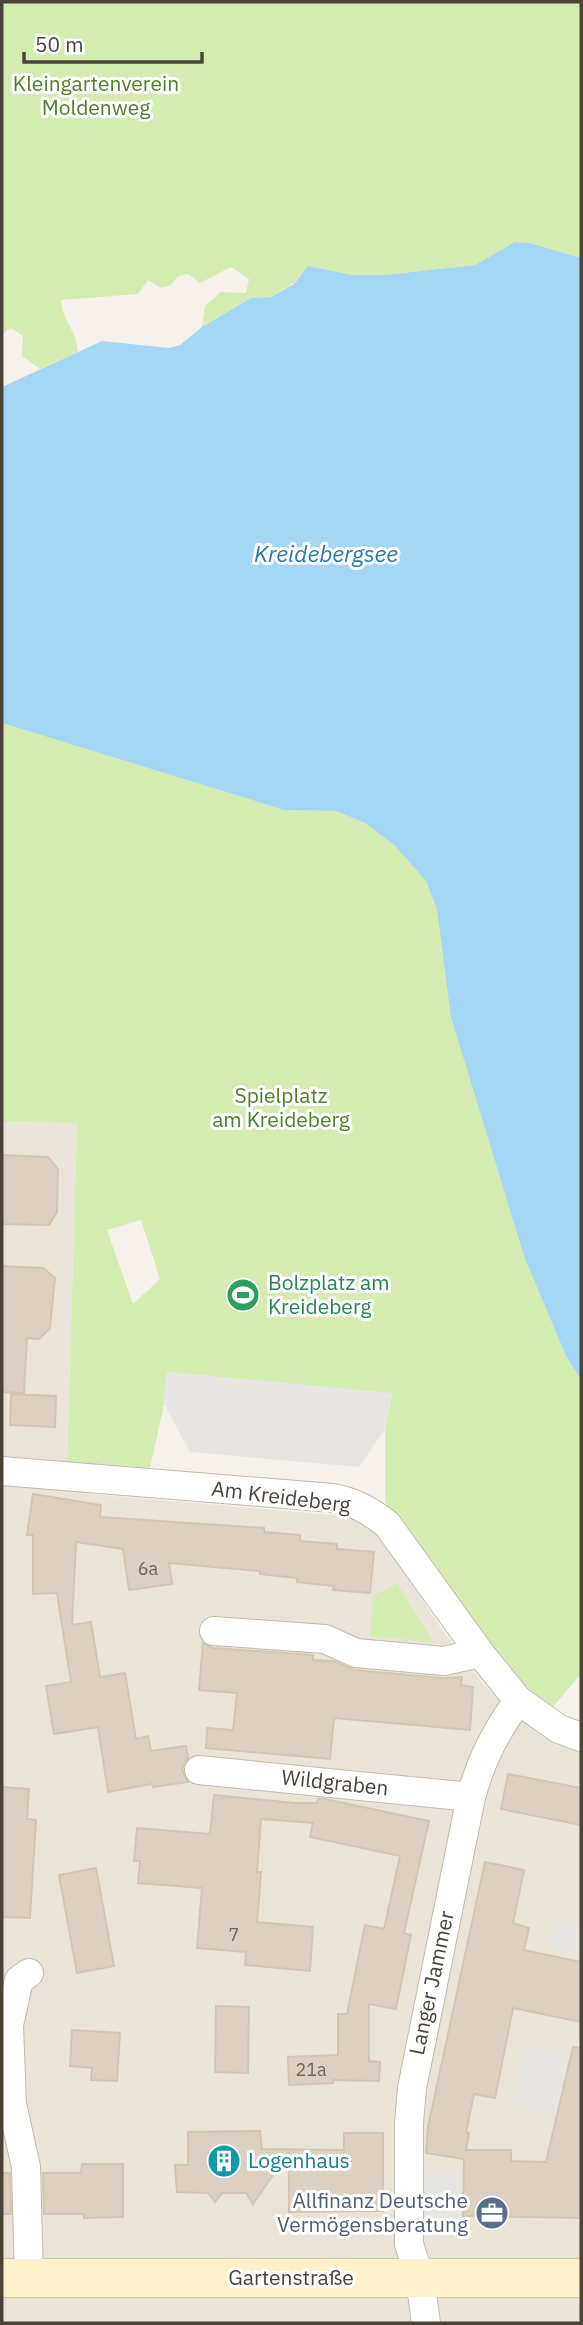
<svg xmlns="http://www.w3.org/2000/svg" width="583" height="2325" font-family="'IBM Plex Sans',sans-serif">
	<rect width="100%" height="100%" fill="#f6f2eb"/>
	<path fill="#eae4d8" d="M2,1122l75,1 -10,339 25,2 -3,30 279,24 73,110 44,58 59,52 37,11v574h-579z"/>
	<g fill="#d4ebb2" fill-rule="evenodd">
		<path d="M2,2h579v256l-51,-15 -14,-1 -41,23 -90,10h-32l-45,-9 -14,17 -23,14 -20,1 -49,29 3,-21 16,-14 25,1 3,-14 -18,-12 -31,16 -12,-9 -10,2 -7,9 -10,3 -13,-8 -10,14 -77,6c1,21 16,30 17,52l-38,17 -18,-13 1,-20 -12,-8 -9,6z"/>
		<path d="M2,723l282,87 52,1 29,12 29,22 32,36 11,27 88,351 41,97 15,24v294l-28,33 -38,-29 -130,-176v-73l7,-35 -225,-22 -3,32 -14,64 -83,-5 10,-340 -75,-1zM141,1220l19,59 -27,25 -26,-74z"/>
		<path d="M397,1583l36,59 -63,-6 3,-40z"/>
	</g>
	<g fill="#e7e5e2">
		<path d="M167,1372l225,21 -7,36 -26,38 -169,-15 -26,-48z"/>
		<path d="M556,1919l25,6v30l-31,-7z"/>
		<path d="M525,2045l44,9 -13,60 -44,-9z"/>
		<path d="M424,2170l38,5 -2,61 -37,1z"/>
	</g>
	<path fill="#a5d7f4" d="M515,242l15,1 51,15v1122l-15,-24 -41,-97 -74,-242 -14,-108 -11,-28 -32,-36 -29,-22 -29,-12 -52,-1 -282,-87v-336l100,-46 67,7 11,-3 22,-18 49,-29 20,-1 23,-13 14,-18 45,9h32l90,-10z"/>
	<g fill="#dbd0c2" stroke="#d3c5b2" stroke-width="2">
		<path d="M2,1155l46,2 10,12 -1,43 -8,13 -47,-1z"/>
		<path d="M2,1266l41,2 12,10 -5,50 -11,11 -12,-1 -3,55 -22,-1z"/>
		<path d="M11,1394l45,2 -1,31 -45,-2z"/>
		<path d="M33,1494l68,11 -1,12 164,11v4l36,3v6l37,3v5l37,3 -4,41 -37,-3 1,-4 -37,-4v-4l-37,-4v-3l-91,-8 3,21 -43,6 -6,-41 -47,-7 -4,83 19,-3 9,55 25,-4 11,66 12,-3 3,15 35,-5 2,12 -6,11 6,13 -35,5 -1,-3 -44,8 -10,-65 -44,7 -8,-48 25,-4 -14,-89 -24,1v-59h-6z"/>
		<path d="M203,1643l10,5 100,7v5l21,1 20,9 88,8 20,-1 -1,8 12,2 -3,43 -136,-12 -4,41 -124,-11 1,-20 26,2 4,-37 -38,-3z"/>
		<path d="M508,1774l73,14v37l-80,-16z"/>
		<path d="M2,1787l27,2 -2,30 9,1 -6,98 -28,-1z"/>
		<path d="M214,1795l81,8h22l1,-4h7l104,22 -25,112 7,2 -15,74 -27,-5v57l11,1 -1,19 -46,-1v3l-44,2 -1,-28 50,-2v-41h9l18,-89 19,4 16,-73 -90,-19 3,-14 -52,-4 -4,53h4l-4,50 56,5 -3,44 -65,-6 1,-13 -49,-4 5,-60 -64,-5 2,-22h-6l3,-33 73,6z"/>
		<path d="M485,1862l39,8 -11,53 16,5 -5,22 57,12v60l-68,-14 -18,90 -21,-4 -8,38 3,1 -3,17h45v11l35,1 27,-115 8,1v170l-118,-2 1,-57 -38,-6 2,-26z"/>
		<path d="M96,1868l18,98 -37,7 -18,-98z"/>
		<path d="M216,2006l33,1 -1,66 -33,-1z"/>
		<path d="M72,2030l48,3 -3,48 -26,-1 1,-12 -22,-2z"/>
		<path d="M260,2131l2,18 82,1v-17h39v78l-94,1v-60l-36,52 -7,-11h-24l-7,9 -7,-9 -31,-1 -2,-27h13v-33z"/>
		<path d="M82,2164h41v53l-39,1v-4h-40l-1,-41h38z"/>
		<path d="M2,2173h8l1,41h-9z"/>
	</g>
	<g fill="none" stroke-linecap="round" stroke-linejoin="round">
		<defs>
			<g id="street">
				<path d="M2,1471l331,27c21,4 36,12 54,26l93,129 38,47 41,29 22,8"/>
				<path d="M214,1631l111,8 31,14 88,8 36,-8"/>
				<path d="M199,1770l272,27"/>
				<path d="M29,2278l-3,-111 -14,-63 -3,-79 10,-45 10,-7"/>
				<path d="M426,2323l-6,-45 -11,-34v-121l3,-35 59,-291c11,-40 24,-63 47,-97"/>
			</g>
			<path id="secondary" d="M2,2278h579"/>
		</defs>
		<use href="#street" stroke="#c2baac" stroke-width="30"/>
		<use href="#secondary" stroke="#d8c599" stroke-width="40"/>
		<use href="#street" stroke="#fff" stroke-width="28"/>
		<use href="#secondary" stroke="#fff1cc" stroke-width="38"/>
	</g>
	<defs>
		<symbol id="stadium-disc" viewBox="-11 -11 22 22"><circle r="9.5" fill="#2e9e5b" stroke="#fff"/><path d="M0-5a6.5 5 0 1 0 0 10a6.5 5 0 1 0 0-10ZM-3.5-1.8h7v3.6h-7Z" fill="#fff"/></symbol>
		<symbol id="building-disc" viewBox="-11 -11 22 22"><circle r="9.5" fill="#0f9aa8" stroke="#fff"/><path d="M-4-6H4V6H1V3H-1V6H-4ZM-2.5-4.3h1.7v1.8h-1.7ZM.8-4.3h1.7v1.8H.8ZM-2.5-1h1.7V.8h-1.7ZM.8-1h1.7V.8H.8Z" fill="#fff"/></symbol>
		<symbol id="office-disc" viewBox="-11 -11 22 22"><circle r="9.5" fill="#5c6f8a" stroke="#fff"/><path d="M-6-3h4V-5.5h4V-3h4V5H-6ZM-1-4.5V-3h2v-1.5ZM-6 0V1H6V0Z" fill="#fff"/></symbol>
	</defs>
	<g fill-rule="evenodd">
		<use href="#stadium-disc" x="224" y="1276" width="38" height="38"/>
		<use href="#building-disc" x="205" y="2142" width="38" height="38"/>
		<use href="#office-disc" x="473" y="2194" width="38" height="38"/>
	</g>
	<g text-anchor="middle" stroke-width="6" stroke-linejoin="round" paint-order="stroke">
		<g font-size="18" fill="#6f665a">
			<text x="148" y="1575">6a</text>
			<text x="234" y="1941">7</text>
			<text x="311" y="2076">21a</text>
		</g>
		<g font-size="21" fill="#4c8027" stroke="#fff">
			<text x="96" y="91">Kleingartenverein<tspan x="96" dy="24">Moldenweg</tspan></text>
			<text x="281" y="1103">Spielplatz<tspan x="281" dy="24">am Kreideberg</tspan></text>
		</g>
		<g font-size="21" fill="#27864d" stroke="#fff" text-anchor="start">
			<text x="268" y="1290">Bolzplatz am<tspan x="268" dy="24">Kreideberg</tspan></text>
		</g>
		<g font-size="21" fill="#4b4338" stroke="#fff">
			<text transform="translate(281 1497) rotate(7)" y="7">Am Kreideberg</text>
			<text transform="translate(335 1783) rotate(6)" y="7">Wildgraben</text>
			<text transform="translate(432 1983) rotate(-78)" y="7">Langer Jammer</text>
			<text x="291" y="2285">Gartenstraße</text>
		</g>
		<g font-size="21" fill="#0d838f" stroke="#fff" text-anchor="start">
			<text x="248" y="2168">Logenhaus</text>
		</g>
		<g font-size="21" fill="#4e5e75" stroke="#fff" text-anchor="end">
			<text x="468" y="2208">Allfinanz Deutsche<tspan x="468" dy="24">Vermögensberatung</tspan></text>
		</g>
		<g font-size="23" font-style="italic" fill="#2879ac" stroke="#fff">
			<text x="326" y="562">Kreidebergsee</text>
		</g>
	</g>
	<rect width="583" height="2325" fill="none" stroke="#4b4338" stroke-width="7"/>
	<path d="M24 52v10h178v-10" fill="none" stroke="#4b4338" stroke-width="3.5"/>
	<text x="35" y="52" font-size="21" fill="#4b4338" stroke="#ffffff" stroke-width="5" paint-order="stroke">50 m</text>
</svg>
